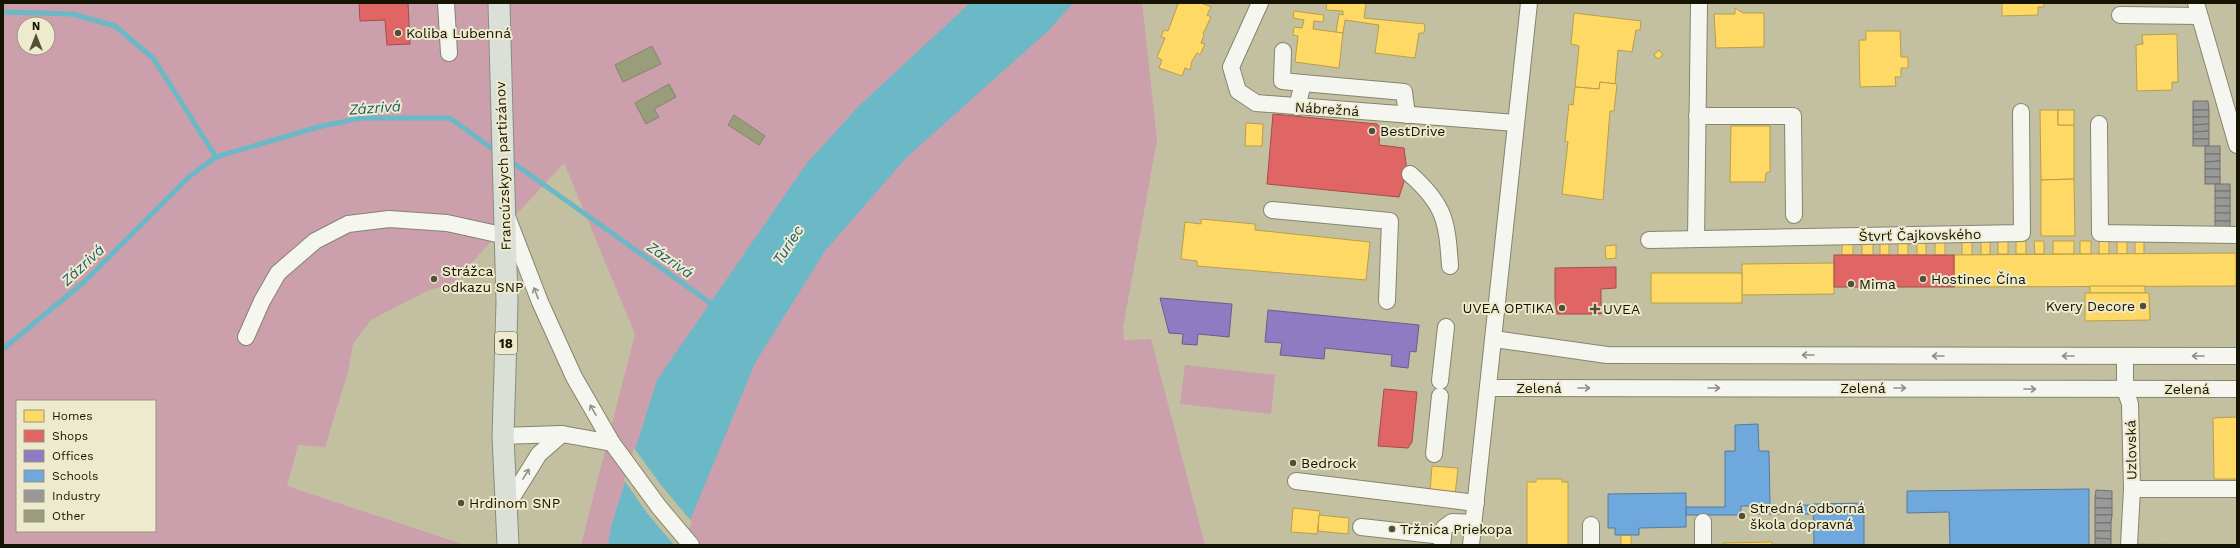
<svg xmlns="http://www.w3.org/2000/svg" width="2240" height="548" font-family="'Work Sans',sans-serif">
	<rect width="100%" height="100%" fill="#c3c0a1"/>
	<g fill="#cc9fac" fill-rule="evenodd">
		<path d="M3,3h1139l15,137 -34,188 1,12 27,-1 54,206h-624l54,-211 -71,-171 -112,121 -23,6 -58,30 -18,24 -5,28 -23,75 -27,-2 -11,41 178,59h-462zM24,24h24v24h-24zM17,401h138v130h-138z"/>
		<path d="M1185,365l90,10 -4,39 -91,-10z"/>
	</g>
	<path fill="#6bb8c7" d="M970,3h103l-23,26 -144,129 -81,93 -70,112 -75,182h-72l3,-18 46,-147 150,-217 51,-56z"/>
	<path fill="#c3c0a1" d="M634,448l27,37 31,37 -10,23h-8l-27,-32 -23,-33z"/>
	<g fill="#ffd966" stroke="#b99e48">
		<path d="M1181,3h20l10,4 -4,8 4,2 -8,17 1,1 -3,8 4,1 -5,11 -3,-2 -5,8 -2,9 -5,-2 -3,8 -23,-8 3,-8 -5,-3 8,-19 -4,-1 3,-7 4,1 10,-27z"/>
		<path d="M1327,3h39l-2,15 61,6 -1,9h-5l-4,25 -40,-5 4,-28 -34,-5 -2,13 -7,-1 3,-18 4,1v-4l-17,-1z"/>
		<path d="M2002,3h42v4h-6v8l-36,1z"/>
		<path d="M1735,8l8,5h21v34l-48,1 -2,-34h21z"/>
		<path d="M1294,11l30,4 -1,7 -9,-1 -1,8 30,4 -4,35 -44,-6 3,-26 -5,-1 1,-8 8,1 2,-8 -11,-2z"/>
		<path d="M1574,13l67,8 -1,9h-4l-4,22 -14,-2 -3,34 -15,-2 -1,7 -24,-2 4,-41 -8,-2z"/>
		<path d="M1866,31h34l1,26h7v11h-7v9h-6l1,9 -36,1 -1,-47h7z"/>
		<path d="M2177,34l1,48h-6v8l-35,1 -1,-46 7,-1 -1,-9z"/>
		<path d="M1659,50l4,5 -5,4 -4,-4z"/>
		<path d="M1600,82l17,2 -3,27h-4l-7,89 -41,-6 6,-52 -3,-1 4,-37 4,1 2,-18 24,2z"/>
		<path d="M2040,110h18v15h16v54l-33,1z"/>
		<rect x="2058" y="110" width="16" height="15"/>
		<path d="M1246,123l17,1 -1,22h-17z"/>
		<path d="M1731,126h39v46l-4,1 -1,9h-35z"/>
		<path d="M2074,179l1,57h-34v-56z"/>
		<path d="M1201,219l54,5v6l115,12 -4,38 -169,-14v-5l-16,-2 4,-37 16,2z"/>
		<rect x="2117" y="240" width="10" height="14"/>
		<rect x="2135" y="240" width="9" height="14"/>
		<rect x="1917" y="241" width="9" height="14"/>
		<rect x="1935" y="241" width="10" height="14"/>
		<rect x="1962" y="241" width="10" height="14"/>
		<path d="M1981,241h9v13l-9,1z"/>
		<rect x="1998" y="241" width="10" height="13"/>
		<rect x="2016" y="241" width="10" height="13"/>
		<path d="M2034,241h10v13h-9z"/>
		<rect x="2053" y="241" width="21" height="13"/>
		<rect x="2080" y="241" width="11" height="13"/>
		<rect x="2099" y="241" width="10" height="13"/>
		<rect x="1842" y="242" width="11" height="13"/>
		<rect x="1862" y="242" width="11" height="13"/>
		<rect x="1880" y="242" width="9" height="13"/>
		<rect x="1898" y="242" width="10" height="13"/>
		<path d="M1616,245v13l-10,1 -1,-13z"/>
		<path d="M2236,253v33l-282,1v-32z"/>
		<path d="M1834,263v31l-92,1v-31z"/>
		<rect x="1651" y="273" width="91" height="30"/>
		<rect x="2090" y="286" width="55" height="7"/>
		<path d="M2085,293h64l1,27 -65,1z"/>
		<path d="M2237,417v62h-23l-1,-61z"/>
		<path d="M1432,466l26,2 -3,27 -25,-3z"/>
		<path d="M1536,479h26v3h6v63h-41v-63h9z"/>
		<path d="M1293,508l27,3 -3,23 -26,-2z"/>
		<path d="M1319,515l30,3 -1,16 -30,-3z"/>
		<rect x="1621" y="535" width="10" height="10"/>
		<path d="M1772,542v3h-49v-2z"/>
		<path d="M2137,544l77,1h-77z"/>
	</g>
	<g fill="#e06666" stroke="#a34d48">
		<path d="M359,3h49l2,41 -23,1 -2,-25 -25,1z"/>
		<path d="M1273,114l104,10 3,3 -1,18 25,3 3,24 -8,25 -132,-13z"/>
		<rect x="1834" y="255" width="120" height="32"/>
		<path d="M1616,267v21l-15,1v25h-44l-2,-15v-31z"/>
		<path d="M1384,389l33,3 -5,50 -4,6 -30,-2z"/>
	</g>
	<g fill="#8e7cc3" stroke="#6a5c89">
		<path d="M1160,298l72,6 -3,33 -31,-3 -1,11 -15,-1 1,-10 -14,-1z"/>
		<path d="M1268,310l151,15 -3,27 -6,-1 -2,17 -17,-2 1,-11 -67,-7 -1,11 -44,-4 2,-12 -17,-1z"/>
	</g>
	<g fill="#6fa8dc" stroke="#547b9a">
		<path d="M1758,424l1,27h10l1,55 43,-1v9h-61v-8h-11v9h-55v-8h39v-56h10v-26z"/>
		<path d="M2089,489v56h-139l-1,-33 -42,1v-22z"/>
		<path d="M1686,493v34l-47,1v7h-24v-7h-7v-34z"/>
		<path d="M1864,503v42h-50l-1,-41z"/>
	</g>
	<g fill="#999" stroke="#71716b">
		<path d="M2193,101h15l1,9h-16z"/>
		<rect x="2193" y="110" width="16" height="7"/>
		<path d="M2193,117h16v7l-16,1z"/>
		<path d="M2209,124v7l-16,1v-7z"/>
		<path d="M2209,131v8h-16v-7z"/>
		<rect x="2193" y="139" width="16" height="7"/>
		<rect x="2205" y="146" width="15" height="8"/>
		<path d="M2205,154h15v7l-15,1z"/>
		<path d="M2220,161v8h-15v-7z"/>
		<rect x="2205" y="169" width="15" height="8"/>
		<rect x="2205" y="177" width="15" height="7"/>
		<rect x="2215" y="184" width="15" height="7"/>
		<rect x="2215" y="191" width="15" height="7"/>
		<rect x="2215" y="198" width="15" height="8"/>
		<rect x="2215" y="206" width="15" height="7"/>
		<rect x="2215" y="213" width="15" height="8"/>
		<rect x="2215" y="221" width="15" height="8"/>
		<path d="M2096,490l16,1v8l-17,-1z"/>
		<path d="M2095,498l17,1v9h-17z"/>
		<rect x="2095" y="508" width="17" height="7"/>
		<path d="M2095,515h17l-1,8h-16z"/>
		<rect x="2095" y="523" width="16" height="8"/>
		<path d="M2095,531h16v8l-16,-1z"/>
		<path d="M2095,538l16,1v6h-16z"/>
	</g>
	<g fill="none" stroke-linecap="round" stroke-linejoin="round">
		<g stroke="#6bb8c7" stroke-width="5">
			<path d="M3,12l69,2 43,12 38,32 63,99"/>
			<path d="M509,160l207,147"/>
			<path d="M3,349l81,-67 106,-106 26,-19 102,-30 43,-9h89l47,34"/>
		</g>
	</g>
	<g fill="#999d7a" stroke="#83856d">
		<path d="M652,46l9,18 -38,18 -8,-17z"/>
		<path d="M669,84l7,13 -22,12 5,8 -13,7 -11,-21z"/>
		<path d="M734,115l31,21 -6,9 -31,-20z"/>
	</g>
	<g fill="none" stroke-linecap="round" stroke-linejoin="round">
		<defs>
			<g id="minor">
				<path d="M446,3l3,50"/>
				<path d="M1260,3l-29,64 7,24 18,12 260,20"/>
				<path d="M2196,3l41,142"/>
				<path d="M2120,15l79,1"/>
				<path d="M1283,51l-1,30 21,2"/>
				<path d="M1297,107l6,-24 101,9 3,23"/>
				<path d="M1697,116h96l1,99"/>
				<path d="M2099,124l1,109 137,2"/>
				<path d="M1410,174c35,31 37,47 40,92"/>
				<path d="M1272,210l118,11 -3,80"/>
				<path d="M508,219l32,83 34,75 38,66 47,64 32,38"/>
				<path d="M1696,239l3,-236"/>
				<path d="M1649,240l373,-7 -1,-121"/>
				<path d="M246,337l16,-36 16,-28 37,-32 33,-17 41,-5 58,4 59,13"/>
				<path d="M1494,339l113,16 630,1"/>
				<path d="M2125,356v33l5,15 2,85 -3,56"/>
				<path d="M1440,381l6,-54"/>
				<path d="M1489,388l748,1"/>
				<path d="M503,436l59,-2 50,9"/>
				<path d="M1434,454l6,-58"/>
				<path d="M1296,481l180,22"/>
				<path d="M2132,489h105"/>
				<path d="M506,507l33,-53 23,-20"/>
				<path d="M1591,525v20"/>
				<path d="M1361,527l82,9"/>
				<path d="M1442,545l2,-17 8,-6 22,1"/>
				<path d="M1471,545l58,-542"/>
				<path d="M1703,545v-23"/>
			</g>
			<path id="major" d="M499,3l8,300 -4,133 5,109"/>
		</defs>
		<use href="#minor" stroke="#86846c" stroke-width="18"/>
		<use href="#major" stroke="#868f7b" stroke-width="23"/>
		<use href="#minor" stroke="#f6f6f1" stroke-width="16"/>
		<use href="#major" stroke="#dadfd8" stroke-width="21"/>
	</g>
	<defs><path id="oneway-shaft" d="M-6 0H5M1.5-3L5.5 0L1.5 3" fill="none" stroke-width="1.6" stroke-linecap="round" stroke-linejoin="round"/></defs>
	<g stroke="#919085">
		<use href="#oneway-shaft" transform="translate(536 293) rotate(-111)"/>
		<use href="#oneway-shaft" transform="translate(1808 355) rotate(-180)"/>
		<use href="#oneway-shaft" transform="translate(1938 356) rotate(-180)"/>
		<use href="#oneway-shaft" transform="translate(2068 356) rotate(-180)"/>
		<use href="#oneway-shaft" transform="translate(2198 356) rotate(180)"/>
		<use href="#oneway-shaft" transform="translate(1584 388)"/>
		<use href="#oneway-shaft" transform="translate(1714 388)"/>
		<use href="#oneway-shaft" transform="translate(1900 388)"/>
		<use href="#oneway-shaft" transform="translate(2030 389)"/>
		<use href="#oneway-shaft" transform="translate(593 410) rotate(-120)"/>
		<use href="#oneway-shaft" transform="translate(526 474) rotate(-58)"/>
	</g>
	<g fill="#525039" stroke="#edeace" stroke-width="1.5">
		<circle cx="398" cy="33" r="4"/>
		<circle cx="1372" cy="131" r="4"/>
		<circle cx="434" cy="279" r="4"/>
		<circle cx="1923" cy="279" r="4"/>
		<circle cx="1851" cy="284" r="4"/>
		<circle cx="2143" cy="306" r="4"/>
		<circle cx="1562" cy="308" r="4"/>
		<path d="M1593 303h4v4h4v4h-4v4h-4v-4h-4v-4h4z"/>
		<circle cx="1293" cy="463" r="4"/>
		<circle cx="461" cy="503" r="4"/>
		<circle cx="1742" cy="516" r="4"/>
		<circle cx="1392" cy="529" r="4"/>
	</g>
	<g text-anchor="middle" stroke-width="4" stroke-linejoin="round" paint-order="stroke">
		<rect fill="#edeace" stroke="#56543e" stroke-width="1" x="495" y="332" width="22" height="22" rx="3"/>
		<g font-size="13" font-weight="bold" fill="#151301">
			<text x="506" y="348">18</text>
		</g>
		<g font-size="14" fill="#151301" stroke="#edeace" text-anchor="start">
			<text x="406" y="38">Koliba Lubenná</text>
			<text x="1380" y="136">BestDrive</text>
			<text x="442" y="276">Strážca<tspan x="442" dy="16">odkazu SNP</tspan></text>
			<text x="1931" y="284">Hostinec Čína</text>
			<text x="1859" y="289">Mima</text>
			<text x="2135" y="311" text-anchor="end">Kvery Decore</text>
			<text x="1554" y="313" text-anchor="end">UVEA OPTIKA</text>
			<text x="1603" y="314">UVEA</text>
			<text x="1301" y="468">Bedrock</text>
			<text x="469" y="508">Hrdinom SNP</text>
			<text x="1750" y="513">Stredná odborná<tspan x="1750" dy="16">škola dopravná</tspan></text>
			<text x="1400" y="534">Tržnica Priekopa</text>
		</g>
		<g font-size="14" fill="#151301" stroke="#edeace">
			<text transform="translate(1327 109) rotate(4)" y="5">Nábrežná</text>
			<text transform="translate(503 166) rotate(-92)" y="5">Francúzskych partizánov</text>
			<text transform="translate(1920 235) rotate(-1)" y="5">Štvrť Čajkovského</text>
			<text x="1539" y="393">Zelená</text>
			<text x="1863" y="393">Zelená</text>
			<text x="2187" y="394">Zelená</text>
			<text transform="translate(2131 450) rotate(-91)" y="5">Uzlovská</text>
		</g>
		<g font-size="15" font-style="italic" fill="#205c6f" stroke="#edeace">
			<text transform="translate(375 108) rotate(-4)" y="5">Zázrivá</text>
			<text transform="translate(788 245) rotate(-57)" y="5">Turiec</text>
			<text transform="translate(670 260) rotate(35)" y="5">Zázrivá</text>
			<text transform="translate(83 265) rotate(-43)" y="5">Zázrivá</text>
		</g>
	</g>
	<rect width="2240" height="548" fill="none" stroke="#151301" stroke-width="8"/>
	<rect x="16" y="400" width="140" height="132" fill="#edeace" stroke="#97947c"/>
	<rect x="24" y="410" width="20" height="12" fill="#ffd966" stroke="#97947c"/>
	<text x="52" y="420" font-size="12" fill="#151301">Homes</text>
	<rect x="24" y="430" width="20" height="12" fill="#e06666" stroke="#97947c"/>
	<text x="52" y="440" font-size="12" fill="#151301">Shops</text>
	<rect x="24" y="450" width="20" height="12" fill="#8e7cc3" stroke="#97947c"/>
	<text x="52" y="460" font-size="12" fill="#151301">Offices</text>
	<rect x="24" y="470" width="20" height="12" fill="#6fa8dc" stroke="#97947c"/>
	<text x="52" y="480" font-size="12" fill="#151301">Schools</text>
	<rect x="24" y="490" width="20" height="12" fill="#999999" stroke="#97947c"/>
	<text x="52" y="500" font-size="12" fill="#151301">Industry</text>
	<rect x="24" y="510" width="20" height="12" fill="#999d7a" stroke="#97947c"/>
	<text x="52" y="520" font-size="12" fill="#151301">Other</text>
	<g transform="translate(36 36)"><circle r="19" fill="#edeace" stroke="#97947c"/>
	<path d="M0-3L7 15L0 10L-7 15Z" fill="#525039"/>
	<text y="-6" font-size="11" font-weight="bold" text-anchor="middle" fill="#151301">N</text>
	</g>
</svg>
